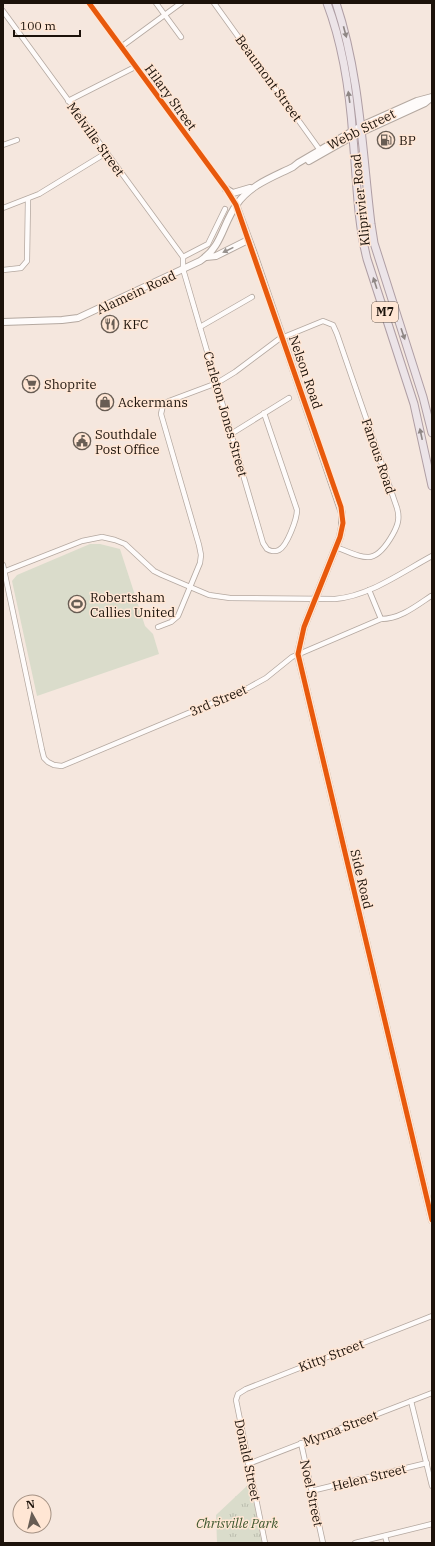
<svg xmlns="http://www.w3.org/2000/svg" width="435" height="1546" font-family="'IBM Plex Serif',serif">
	<defs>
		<pattern id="park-tufts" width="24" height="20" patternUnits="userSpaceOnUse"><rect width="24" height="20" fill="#dadccb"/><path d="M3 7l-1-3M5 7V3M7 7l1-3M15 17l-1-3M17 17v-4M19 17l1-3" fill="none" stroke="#babcad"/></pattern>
	</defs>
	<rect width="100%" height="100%" fill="#f5e7de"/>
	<path fill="#dadccb" d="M90,544h10l20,5 25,77 8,8 6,20 -122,42 -25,-115 5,-6z"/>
	<path fill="url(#park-tufts)" d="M250,1483l12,60h-45l-1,-28z"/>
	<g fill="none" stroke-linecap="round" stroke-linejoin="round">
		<defs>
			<g id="street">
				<path d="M89,3l137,186 10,16"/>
				<path d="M156,3l25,34"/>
				<path d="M214,3l108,150"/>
				<path d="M3,11l180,246v12l80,274 4,6c3,2 8,3 12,1 8,-4 18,-31 18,-40l-33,-97"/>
				<path d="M121,47l60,-44"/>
				<path d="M68,101l67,-34"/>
				<path d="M3,145l14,-5"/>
				<path d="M3,208l36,-14 67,-41"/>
				<path d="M183,257l25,-13 17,-35"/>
				<path d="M3,270l18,-2 6,-7 1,-62"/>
				<path d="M200,327l52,-30"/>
				<path d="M231,434l58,-36"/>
				<path d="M3,565l39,185 2,8 4,4 6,3 8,1 186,-78 18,-10 26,-21 89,-38"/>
				<path d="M3,572l79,-31 20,-4 13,3 10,4 29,27 8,4 47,20 21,3 105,1c35,-3 67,-27 97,-43"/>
				<path d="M369,590l12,29c19,0 35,-13 50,-23"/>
				<path d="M158,627l13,-5 7,-6 22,-53 1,-8 -2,-10 -38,-131 2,-9 6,-4 48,-18 18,-11 44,-33 44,-18 10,4 4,9 60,174c3,10 1,17 -4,26 -18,32 -27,25 -57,13"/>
				<path d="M411,1401l21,85"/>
				<path d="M301,1443l22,100"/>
				<path d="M248,1464l184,-71"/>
				<path d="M311,1491l116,-28"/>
				<path d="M385,1536l2,7"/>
				<path d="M265,1543l-29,-143 2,-6 8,-5 186,-73"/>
				<path d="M355,1543l77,-19"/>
			</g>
			<g id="secondary">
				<path d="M309,161l44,-25 72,-33 6,-5"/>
				<path d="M226,189l7,4 17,-5"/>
				<path d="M236,205l18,49 88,259v14l-2,10 -36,90 -6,27 134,566"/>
				<path d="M206,257l10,-1 32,-16"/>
				<path d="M3,322l59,-2 16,-2 122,-57c23,-15 22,-37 37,-57 13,-19 36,-27 56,-37l5,-4 63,-37 56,-25 15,-4"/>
			</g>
			<g id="primary">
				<path d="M327,3c16,42 23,90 26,135 4,41 4,81 14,121l47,145 18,82"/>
				<path d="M336,3c24,72 26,147 35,221l3,19 49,154 9,36"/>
			</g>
		</defs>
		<use href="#street" stroke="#b4a8a0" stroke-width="6"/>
		<use href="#secondary" stroke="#b4a8a0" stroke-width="8"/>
		<use href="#primary" stroke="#af9ea4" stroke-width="9"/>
		<use href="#street" stroke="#fefbfa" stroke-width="4.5"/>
		<use href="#secondary" stroke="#fefbfa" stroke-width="6"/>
		<use href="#primary" stroke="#ece4e8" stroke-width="7"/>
		<defs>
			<path id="cycleway" d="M89,3l137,186 10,16 105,302 2,16 -3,14 -36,90 -6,27 134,566"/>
		</defs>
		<use href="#cycleway" stroke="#ffe6d4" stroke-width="8"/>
		<use href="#cycleway" stroke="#e8590c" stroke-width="5"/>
	</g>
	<defs><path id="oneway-solid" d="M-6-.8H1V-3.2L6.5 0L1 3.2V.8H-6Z"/></defs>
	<g fill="#8e8684">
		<use href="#oneway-solid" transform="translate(345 32) rotate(75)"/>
		<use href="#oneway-solid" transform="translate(349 97) rotate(-98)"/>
		<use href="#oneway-solid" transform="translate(375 283) rotate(-108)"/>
		<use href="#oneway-solid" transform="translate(403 334) rotate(71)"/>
		<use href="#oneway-solid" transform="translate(421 434) rotate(-102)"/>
	</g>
	<use fill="#98928e" href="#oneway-solid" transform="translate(228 250) rotate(154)"/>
	<defs>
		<symbol id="fuel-ring" viewBox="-11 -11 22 22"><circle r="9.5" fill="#ffe6d4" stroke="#685d54" stroke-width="1.5"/><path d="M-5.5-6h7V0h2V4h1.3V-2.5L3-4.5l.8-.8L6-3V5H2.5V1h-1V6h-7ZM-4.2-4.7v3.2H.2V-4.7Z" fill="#685d54"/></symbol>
		<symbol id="restaurant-ring" viewBox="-11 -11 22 22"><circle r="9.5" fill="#ffe6d4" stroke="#685d54" stroke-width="1.5"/><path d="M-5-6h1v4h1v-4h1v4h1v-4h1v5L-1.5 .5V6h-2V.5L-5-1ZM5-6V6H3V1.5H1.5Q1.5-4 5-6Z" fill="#685d54"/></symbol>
		<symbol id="supermarket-ring" viewBox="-11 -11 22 22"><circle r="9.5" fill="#ffe6d4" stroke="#685d54" stroke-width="1.5"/><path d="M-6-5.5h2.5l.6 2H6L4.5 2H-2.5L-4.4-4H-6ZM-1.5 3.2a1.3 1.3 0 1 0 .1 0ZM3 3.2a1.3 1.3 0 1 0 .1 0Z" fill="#685d54"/></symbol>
		<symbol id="shop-ring" viewBox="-11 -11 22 22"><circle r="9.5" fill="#ffe6d4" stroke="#685d54" stroke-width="1.5"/><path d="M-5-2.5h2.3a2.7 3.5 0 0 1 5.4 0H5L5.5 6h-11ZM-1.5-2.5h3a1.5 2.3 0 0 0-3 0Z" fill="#685d54"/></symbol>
		<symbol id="civic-ring" viewBox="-11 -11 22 22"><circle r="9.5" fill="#ffe6d4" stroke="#685d54" stroke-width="1.5"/><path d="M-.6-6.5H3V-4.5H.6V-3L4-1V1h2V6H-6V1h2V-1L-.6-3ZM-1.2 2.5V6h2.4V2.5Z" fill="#685d54"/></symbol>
		<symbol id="stadium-ring" viewBox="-11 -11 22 22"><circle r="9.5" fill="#ffe6d4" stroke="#685d54" stroke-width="1.5"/><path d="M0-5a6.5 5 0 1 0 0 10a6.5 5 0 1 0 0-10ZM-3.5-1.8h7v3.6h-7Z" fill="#685d54"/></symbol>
	</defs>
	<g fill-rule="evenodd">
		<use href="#fuel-ring" x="376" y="130" width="20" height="20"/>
		<use href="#restaurant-ring" x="100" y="314" width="20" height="20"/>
		<use href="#supermarket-ring" x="21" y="374" width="20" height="20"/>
		<use href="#shop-ring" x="95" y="392" width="20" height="20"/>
		<use href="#civic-ring" x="72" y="431" width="20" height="20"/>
		<use href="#stadium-ring" x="67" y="594" width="20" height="20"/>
	</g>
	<g text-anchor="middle" stroke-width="3" stroke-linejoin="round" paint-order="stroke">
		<rect fill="#ffe6d4" stroke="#605247" stroke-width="1" x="372" y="302" width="26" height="20" rx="3"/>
		<g font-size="12" font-weight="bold" fill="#1c120a">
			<text x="385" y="316">M7</text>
		</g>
		<g font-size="13" fill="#1c120a" stroke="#ffe6d4">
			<text transform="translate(269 78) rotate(54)" y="5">Beaumont Street</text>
			<text transform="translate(171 97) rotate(54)" y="5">Hilary Street</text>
			<text transform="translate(361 129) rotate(-27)" y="5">Webb Street</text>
			<text transform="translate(96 139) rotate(54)" y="5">Melville Street</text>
			<text transform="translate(360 200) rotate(-96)" y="5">Kliprivier Road</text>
			<text transform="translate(136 292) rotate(-25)" y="5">Alamein Road</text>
			<text transform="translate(306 372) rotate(71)" y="5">Nelson Road</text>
			<text transform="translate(226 414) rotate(74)" y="5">Carleton Jones Street</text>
			<text transform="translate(379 456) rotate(71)" y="5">Fanous Road</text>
			<text transform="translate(218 700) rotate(-23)" y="5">3rd Street</text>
			<text transform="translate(362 879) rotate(77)" y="5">Side Road</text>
			<text transform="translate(331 1355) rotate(-21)" y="5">Kitty Street</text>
			<text transform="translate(340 1428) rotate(-21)" y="5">Myrna Street</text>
			<text transform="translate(248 1460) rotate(78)" y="5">Donald Street</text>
			<text transform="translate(369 1477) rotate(-14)" y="5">Helen Street</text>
			<text transform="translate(312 1493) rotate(78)" y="5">Noel Street</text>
		</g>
		<g font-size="13" fill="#1c120a" stroke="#ffe6d4" text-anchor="start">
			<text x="399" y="145">BP</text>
			<text x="123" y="329">KFC</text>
			<text x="44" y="389">Shoprite</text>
			<text x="118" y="407">Ackermans</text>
			<text x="95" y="439">Southdale<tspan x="95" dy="15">Post Office</tspan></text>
			<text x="90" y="602">Robertsham<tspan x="90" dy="15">Callies United</tspan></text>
		</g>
		<g font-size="13" font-style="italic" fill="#3c562d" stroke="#ffe6d4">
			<text x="237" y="1528">Chrisville Park</text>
		</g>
	</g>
	<rect width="435" height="1546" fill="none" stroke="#1c120a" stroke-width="8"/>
	<g transform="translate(32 1514) rotate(352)"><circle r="19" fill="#ffe6d4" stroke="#a49183"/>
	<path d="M0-3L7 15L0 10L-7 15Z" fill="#685d54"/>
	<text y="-6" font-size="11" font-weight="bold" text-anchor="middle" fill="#1c120a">N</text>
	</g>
	<path d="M14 30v6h66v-6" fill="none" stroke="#1c120a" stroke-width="2"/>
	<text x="20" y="30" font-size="12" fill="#1c120a" stroke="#ffe6d4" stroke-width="3" paint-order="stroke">100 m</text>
</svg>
